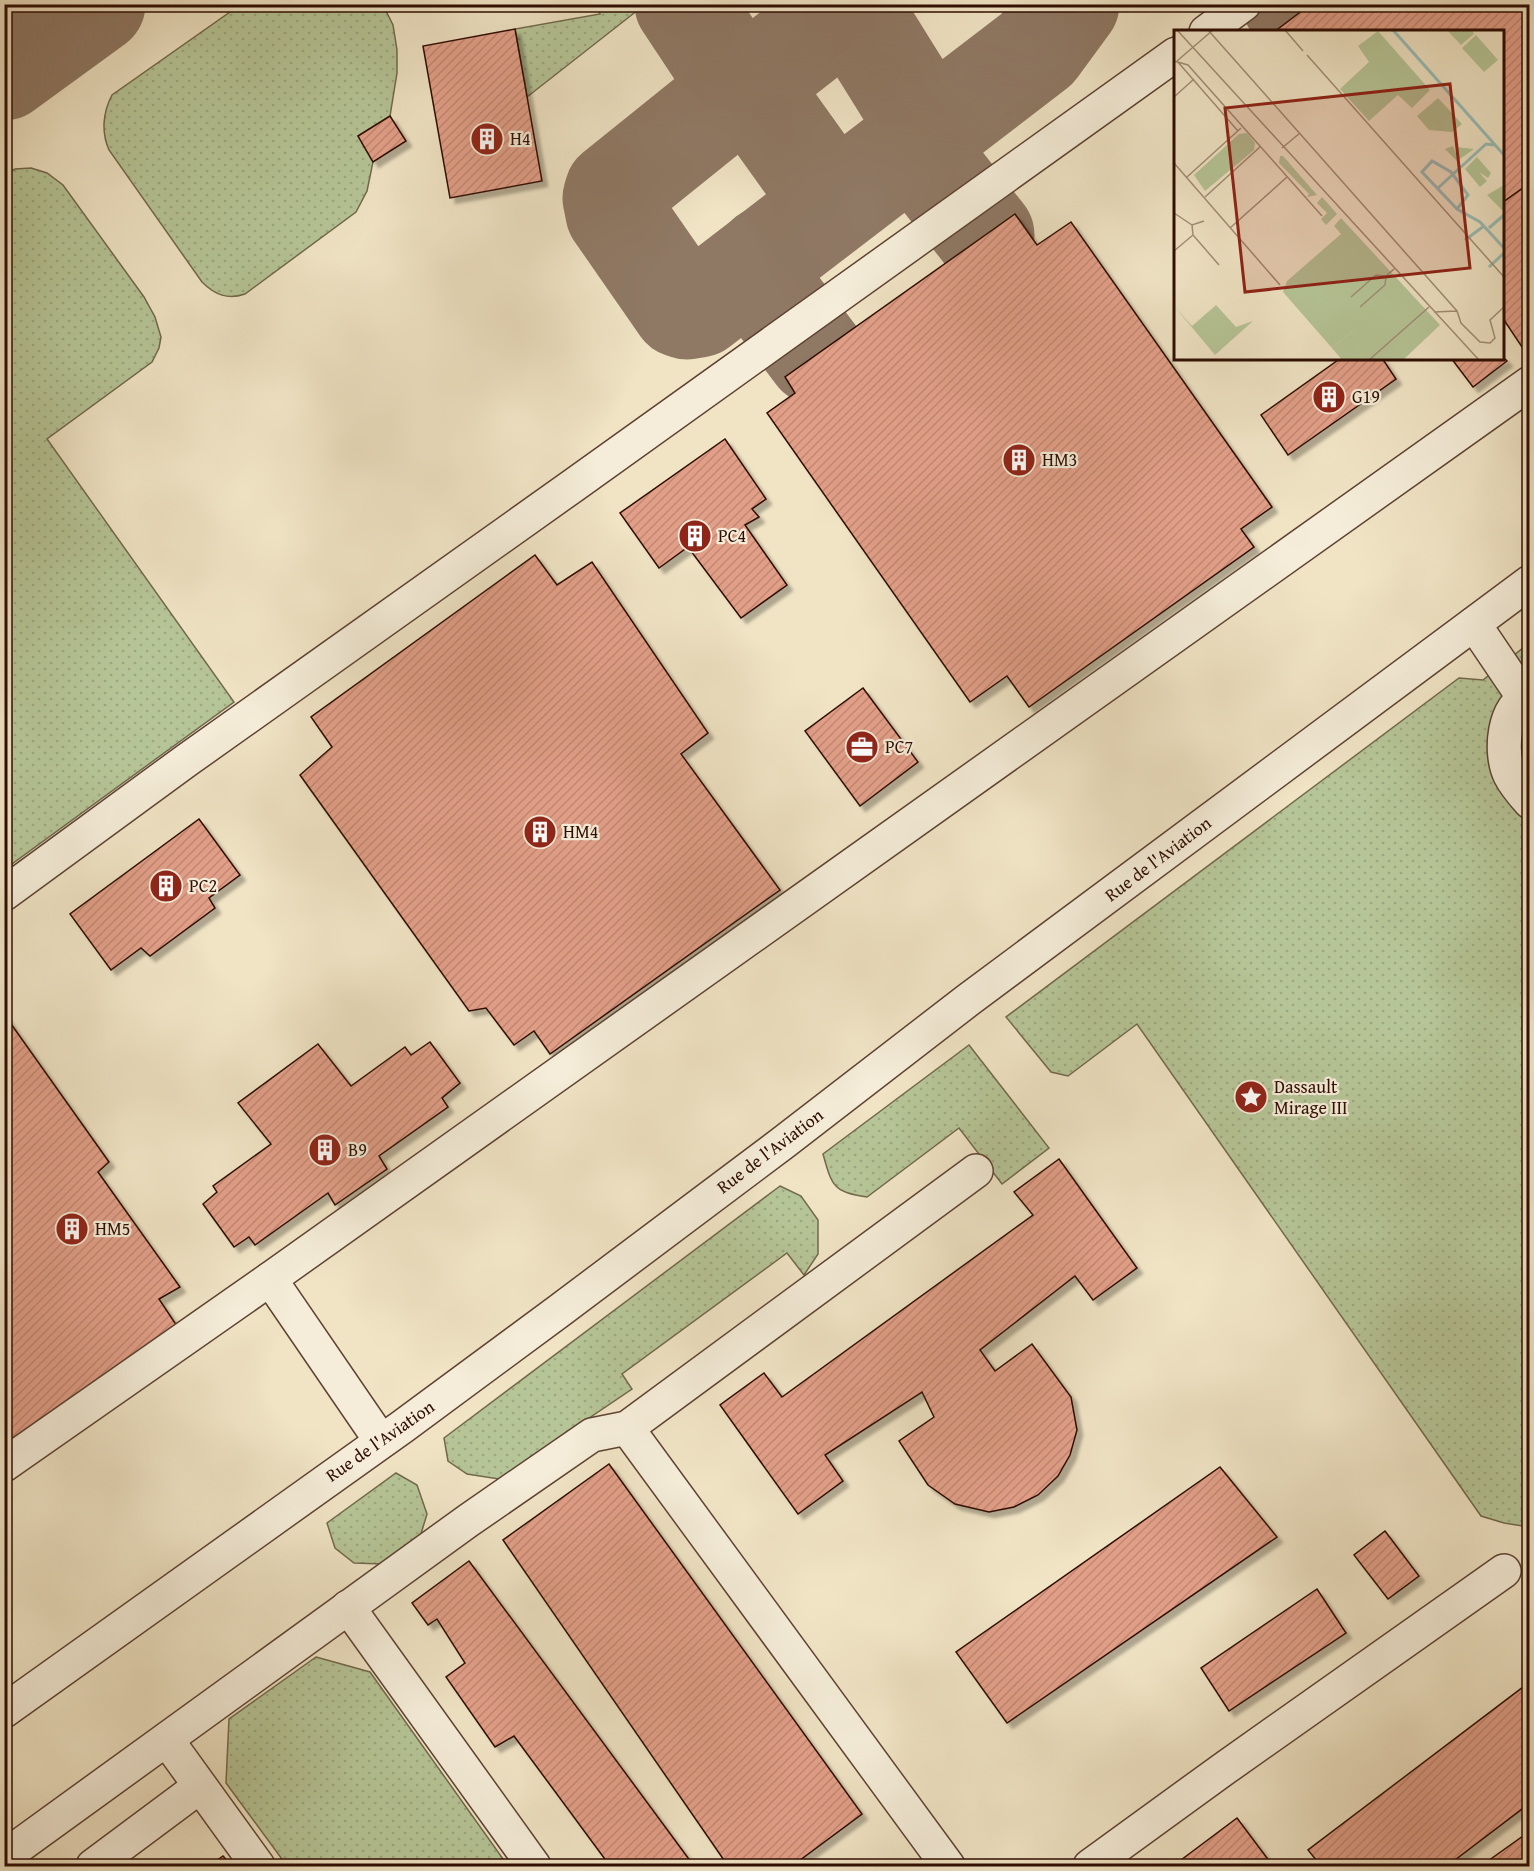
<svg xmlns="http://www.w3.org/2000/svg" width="1534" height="1871" font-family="'Gentium Book Plus',serif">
	<defs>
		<pattern id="grass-dots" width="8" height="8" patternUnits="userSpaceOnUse" patternTransform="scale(1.5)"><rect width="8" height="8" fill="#b6c597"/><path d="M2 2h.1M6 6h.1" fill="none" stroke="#9da880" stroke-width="1.8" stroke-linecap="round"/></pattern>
		<pattern id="building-hatch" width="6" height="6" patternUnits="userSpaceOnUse" patternTransform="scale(1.5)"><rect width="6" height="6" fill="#e29f88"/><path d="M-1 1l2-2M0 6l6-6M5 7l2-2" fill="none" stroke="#c28874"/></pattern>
		<filter id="shadow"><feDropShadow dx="5.5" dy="5.5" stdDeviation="1.5" flood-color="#0004"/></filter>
	</defs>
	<rect width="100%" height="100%" fill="#f0e4c5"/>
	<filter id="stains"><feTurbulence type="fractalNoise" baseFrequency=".00333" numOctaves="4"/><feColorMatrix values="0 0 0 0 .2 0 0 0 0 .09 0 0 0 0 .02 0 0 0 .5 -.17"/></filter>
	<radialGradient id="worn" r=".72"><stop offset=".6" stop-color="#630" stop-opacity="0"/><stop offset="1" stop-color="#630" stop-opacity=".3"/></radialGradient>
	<g fill="url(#grass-dots)" stroke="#72694c" stroke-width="1.5">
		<path d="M240,5h143l10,20 4,25v23l-7,43 -32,20 15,26 -6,29 -11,21 -111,82c-17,6 -30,1 -43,-12l-93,-132c-8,-18 -6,-38 3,-55z"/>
		<path d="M582,5h56v5l-111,87 -12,-68 85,-15 -2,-5 -15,2z"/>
		<path d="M31,168l16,5 16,12 81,112 11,20 6,20 -2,11 -7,14 -105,77 187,263 -229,167 -1,-694 11,-6z"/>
		<path d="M1529,643v884l-25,-4 -23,-7 -344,-492 -69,52 -17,-4 -45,-55 453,-339 24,2z"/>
		<path d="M969,1045l80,103 -47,36 -43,-56 -92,69c-34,-5 -35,-11 -44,-43z"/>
		<path d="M780,1186l21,10 17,24v34l-14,21 -17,-22 -165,121 10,15 -133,90 -32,-5 -19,-13 -4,-23z"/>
		<path d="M396,1473l21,12 10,29 -7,23 -38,27 -28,-1 -19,-15 -8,-25z"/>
		<path d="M316,1657l54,15 138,194h-221l-61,-83 3,-64z"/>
	</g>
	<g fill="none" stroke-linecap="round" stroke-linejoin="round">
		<g stroke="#8f7864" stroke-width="99">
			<path d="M684,4l43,65 8,11 20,14 68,95c8,7 13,7 23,5"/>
			<path d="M851,4l-87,68c-15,6 -23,4 -37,-3 4,12 6,19 0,31l-113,91 -2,7 3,15 66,95 6,2 12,-2 338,-259 33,-45"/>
			<path d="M1292,4l6,10"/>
			<path d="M835,17c12,-2 19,-1 28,8l61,98 10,2 9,-4"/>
			<path d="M4,71l92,-67"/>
			<path d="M928,132c-5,13 -4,20 1,32l56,71"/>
			<path d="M766,256c-5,13 -5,20 0,33l50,66"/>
		</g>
	</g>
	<g fill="url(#building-hatch)" stroke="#2e0d02" stroke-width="1.5" filter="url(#shadow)">
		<path d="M1311,4h219v179l-28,20v-171h-228z"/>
		<path d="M515,29l27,152 -92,17 -27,-152z"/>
		<path d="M390,116l16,25 -33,21 -15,-26z"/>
		<path d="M1530,183v167l-4,3 -24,-36v-114z"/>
		<path d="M1015,214l22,31 34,-23 201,285 -31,22 13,18 -225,160 -22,-31 -37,26 -203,-289 28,-20 -10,-16z"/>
		<path d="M1502,356l5,5 -34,26 -22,-29h51z"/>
		<path d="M1341,358h41l14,21 -108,76 -27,-40z"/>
		<path d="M725,439l41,60 -14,10 7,8 -14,8 42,60 -46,33 -53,-71 -29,21 -39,-55z"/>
		<path d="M535,555l22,30 35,-23 116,171 -27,21 99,136 -230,164 -16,-23 -20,14 -28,-37 -17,3 -169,-236 32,-28 -21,-30z"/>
		<path d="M863,688l55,74 -58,44 -55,-75z"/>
		<path d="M199,819l41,56 -31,23 6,10 -65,48 -9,-8 -30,22 -41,-56z"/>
		<path d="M4,1014l105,148 -11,10 82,115 -21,12 18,27 -173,121z"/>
		<path d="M430,1042l30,41 -18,15 6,9 -69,49 8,13 -52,36 -7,-12 -73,52 -6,-8 -15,10 -31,-43 14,-12 -4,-6 58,-42 -33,-41 80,-59 33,42 54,-39 6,8z"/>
		<path d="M1059,1159l78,109 -44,32 -18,-24 -95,74 15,21 37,-27 39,53 6,33 -7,25 -12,21 -20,19 -24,12 -25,5 -34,-8 -27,-19 -29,-44 35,-24 -12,-25 -97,63 18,26 -45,33 -78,-109 44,-32 18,24 251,-182 -19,-23z"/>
		<path d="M609,1464l253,350 -70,52h-64l-225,-326z"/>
		<path d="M1220,1467l57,70 -270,186 -51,-71z"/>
		<path d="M1385,1531l34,45 -31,23 -34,-44z"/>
		<path d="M469,1561l225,305h-84l-96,-130 -19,11 -49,-70 19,-14 -28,-44 -9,6 -16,-22z"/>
		<path d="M1317,1589l29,44 -117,78 -28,-43z"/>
		<path d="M1527,1684l3,3v116l-83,63h-126l-13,-16z"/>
		<path d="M1237,1818l36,48h-100z"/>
		<path d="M1530,1831v35h-49z"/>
		<path d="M223,1856l9,10h-23z"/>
	</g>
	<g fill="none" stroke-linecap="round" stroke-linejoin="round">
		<defs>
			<g id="minor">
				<path d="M1206,32l38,-28"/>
				<path d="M1474,624l50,74"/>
				<path d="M1530,696c-27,8 -31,57 -20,79 5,10 13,19 20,27"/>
				<path d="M4,894l183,-134 387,-275 602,-431"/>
				<path d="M270,1279l111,162"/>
				<path d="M627,1428l321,438"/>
				<path d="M4,1465l266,-186 1260,-896"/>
				<path d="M348,1607l186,259"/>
				<path d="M4,1711l398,-284 157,-116 225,-169 184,-142 562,-418"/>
				<path d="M167,1740l91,126"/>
				<path d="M4,1857l465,-337 123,-85 35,-7 349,-257"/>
				<path d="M93,1866l106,-79"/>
				<path d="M1090,1866l135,-98 279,-197"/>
			</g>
		</defs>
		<use href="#minor" stroke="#5e4333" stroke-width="36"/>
		<use href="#minor" stroke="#f5edd9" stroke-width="33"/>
	</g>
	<defs>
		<symbol id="building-disc" viewBox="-11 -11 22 22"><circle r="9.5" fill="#8f2418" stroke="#f5edd9"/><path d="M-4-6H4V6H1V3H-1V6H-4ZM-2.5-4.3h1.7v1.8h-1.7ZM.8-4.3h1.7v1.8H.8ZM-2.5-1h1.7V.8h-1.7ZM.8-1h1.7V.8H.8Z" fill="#fff"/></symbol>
		<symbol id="office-disc" viewBox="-11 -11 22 22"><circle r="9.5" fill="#8f2418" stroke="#f5edd9"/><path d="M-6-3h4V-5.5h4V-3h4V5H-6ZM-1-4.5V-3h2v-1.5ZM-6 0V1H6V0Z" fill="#fff"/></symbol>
		<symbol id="sight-disc" viewBox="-11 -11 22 22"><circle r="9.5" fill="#8f2418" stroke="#f5edd9"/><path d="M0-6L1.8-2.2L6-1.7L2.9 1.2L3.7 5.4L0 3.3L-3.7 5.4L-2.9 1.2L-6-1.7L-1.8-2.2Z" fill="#fff"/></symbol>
	</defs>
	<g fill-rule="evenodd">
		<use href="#building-disc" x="468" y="120" width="38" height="38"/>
		<use href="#building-disc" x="1310" y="378" width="38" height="38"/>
		<use href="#building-disc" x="1000" y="441" width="38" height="38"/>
		<use href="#building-disc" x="676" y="517" width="38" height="38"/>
		<use href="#office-disc" x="843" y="728" width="38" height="38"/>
		<use href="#building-disc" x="521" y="813" width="38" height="38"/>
		<use href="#building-disc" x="147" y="867" width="38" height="38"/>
		<use href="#sight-disc" x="1232" y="1078" width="38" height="38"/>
		<use href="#building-disc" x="306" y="1131" width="38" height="38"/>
		<use href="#building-disc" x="53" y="1210" width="38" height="38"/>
	</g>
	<g text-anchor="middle" stroke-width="4.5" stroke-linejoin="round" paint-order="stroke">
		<g font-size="18" fill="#2e0d02" stroke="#f5edd9" text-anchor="start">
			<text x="510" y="145">H4</text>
			<text x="1352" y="403">G19</text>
			<text x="1042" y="466">HM3</text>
			<text x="718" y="542">PC4</text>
			<text x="885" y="753">PC7</text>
			<text x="563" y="838">HM4</text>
			<text x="189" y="892">PC2</text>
			<text x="1274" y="1093">Dassault<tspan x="1274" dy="21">Mirage III</tspan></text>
			<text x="348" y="1156">B9</text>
			<text x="95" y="1235">HM5</text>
		</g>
		<g font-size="18" fill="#2e0d02" stroke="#f5edd9">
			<text transform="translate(1158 859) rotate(-37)" y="6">Rue de l'Aviation</text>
			<text transform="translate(770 1151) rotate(-37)" y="6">Rue de l'Aviation</text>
			<text transform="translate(380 1441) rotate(-35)" y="6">Rue de l'Aviation</text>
		</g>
	</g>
	<g transform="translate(1174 30)">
		<rect width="330" height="330" fill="#f0e4c5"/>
		<path d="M273,0h25l2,4 -13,11zM204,1l52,59 -18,18 -14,-13 -29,26 -29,-32 29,-27 -11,-16zM302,5l22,25 -14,12 -22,-24zM264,68l24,26 -10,8 -23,-2 -12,-14zM73,103l8,10 -1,7 -49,41 -11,-16 45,-41zM279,116l3,8v-7l18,2 -17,12 -12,-12zM106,126h3l34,39 -10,2 2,-3 -30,-31zM303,127l14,16 -3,5 -9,-6 8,9 -7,6 -15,-18zM330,155v25h-2l-15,-15zM148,167l15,17 -11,11 -5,-6 6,-6 -10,-10zM167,188l99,107 -37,35h-48l12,-11 -15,-18 -20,17 -49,-56 4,-11 54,-47 -7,-8zM42,275l20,22 17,-6 -38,34 -41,-49 18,20z" fill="#b6c597"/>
		<path d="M178,301l16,18 -13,11h-13l-10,-12z" fill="#b6c597"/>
		<path fill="none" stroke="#9abeb7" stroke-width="3" d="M219,0l111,125M264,158l48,-44 8,1M283,179l11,-14 -17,-23 -19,-11 -10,11 35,37 23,13 24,26M315,198l15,-13M291,210l19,-14M315,237l15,-14"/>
		<path fill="none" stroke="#a28e77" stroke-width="1.5" d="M3,0l302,330M34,0l249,281 4,12 19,19 10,1 5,-5 -5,-18 14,-13M111,0l18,21M133,25l197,222M0,31l14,4 134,151M3,31l61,70M3,31l36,-31M0,67l20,-18M108,118l18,-15M0,133l106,122M13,147l54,-49M31,167l56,-51M0,183l18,12 12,-4M18,195l1,10 26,30M56,198l57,-51M0,221l19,-16M177,267l25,-22 10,1 8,-7M186,277l25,-22 1,-9M260,282l23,-1M195,330l60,-53"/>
		<path fill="#8f2418" fill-opacity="0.15" stroke="#8f2418" stroke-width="3" d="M276,54l20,184 -225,24 -20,-184z"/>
		<rect width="330" height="330" fill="none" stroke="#2e0d02" stroke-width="3"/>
	</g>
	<rect width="1534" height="1871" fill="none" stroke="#f0e4c5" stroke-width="24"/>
	<rect x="6" y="6" width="1522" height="1859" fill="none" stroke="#2e0d02" stroke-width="3"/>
	<rect x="12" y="12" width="1510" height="1847" fill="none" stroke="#2e0d02" stroke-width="1.5"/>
	<rect width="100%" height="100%" filter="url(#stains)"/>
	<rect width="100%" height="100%" fill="url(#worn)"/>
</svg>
